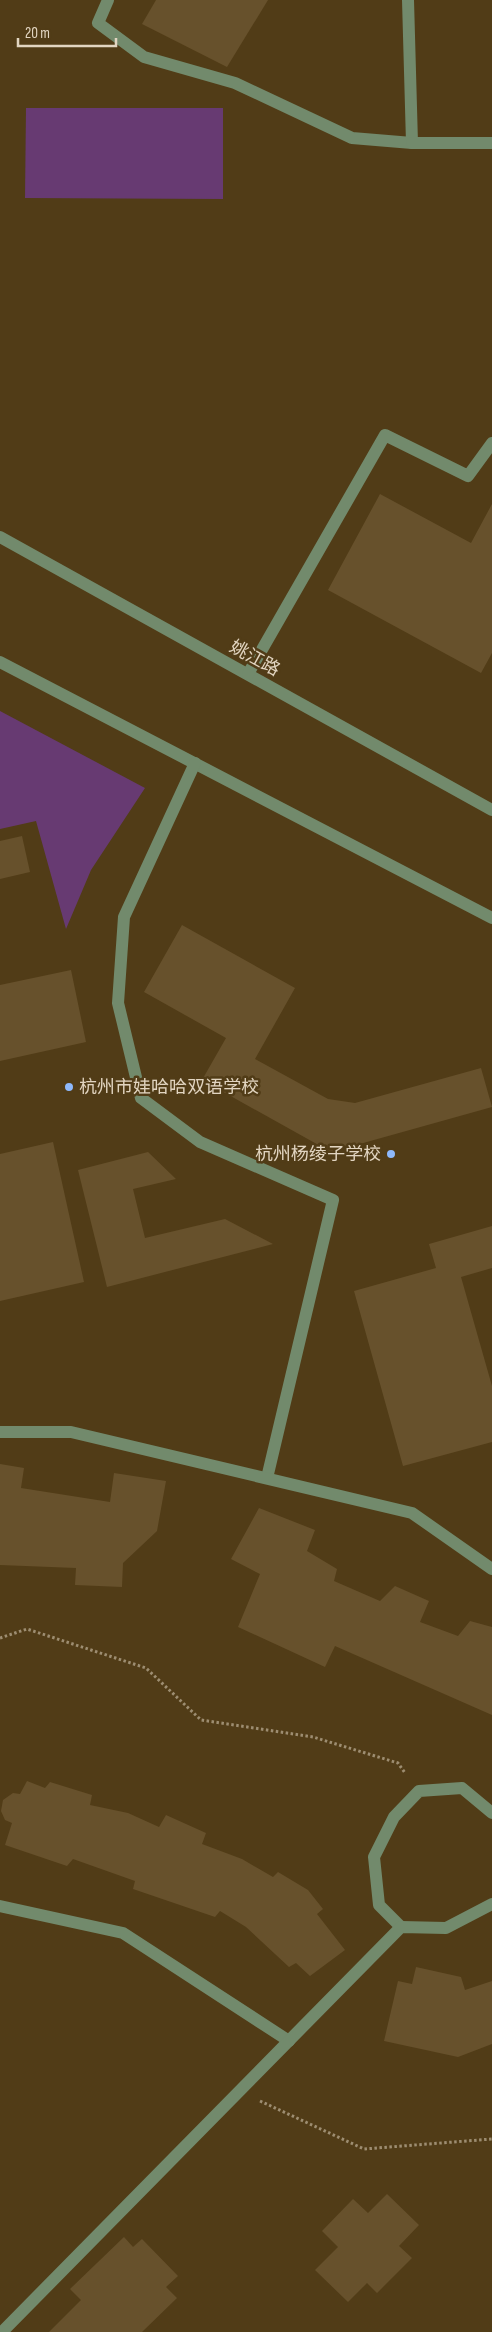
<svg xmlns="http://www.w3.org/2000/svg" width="492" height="2332" font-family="'Sofia Sans Condensed','Noto Sans SC',sans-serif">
	<rect width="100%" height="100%" fill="#513c17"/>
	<g fill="#673a72">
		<path d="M26,108h197v91l-198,-1z"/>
		<path d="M0,711l145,77 -54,82 -25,59 -30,-108 -36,8z"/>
	</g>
	<g fill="#67512c">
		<path d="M156,0h112l-41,67 -85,-43z"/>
		<path d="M380,494l91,49 21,-39v149l-11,20 -153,-83z"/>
		<path d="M22,836l8,36 -30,7v-38z"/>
		<path d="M182,925l113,63 -40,71 73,40 27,4 126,-35 11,39 -161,45 -129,-72 24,-42 -82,-46z"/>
		<path d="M71,970l15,72 -86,19v-76z"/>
		<path d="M53,1142l31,140 -84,19v-147z"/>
		<path d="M148,1152l28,27 -43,10 12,49 80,-19 48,25 -166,43 -29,-117z"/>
		<path d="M492,1226v42l-31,9 31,109v56l-89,24 -49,-175 82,-23 -7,-24z"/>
		<path d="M0,1464l24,4 -3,20 89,14 4,-29 52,8 -9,50 -34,32 -1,24 -47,-2 1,-17 -76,-3z"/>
		<path d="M259,1508l56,22 -8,21 30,18 -3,12 46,20 15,-15 34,15 -9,21 38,14 12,-15 22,6v88l-157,-69 -10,21 -87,-40 22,-53 -29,-15z"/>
		<path d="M27,1781l18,7 5,-6 42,13 -2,10 38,8 31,14 7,-12 40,18 -4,11 40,15 31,18 5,-5 30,18 15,19 -6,5 28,36 -35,26 -14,-13 -7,4 -43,-40 -26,-16 -5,6 -82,-28 2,-8 -62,-22 -6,7 -62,-21 7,-22 -7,-3 -4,-9 2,-11 10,-7 7,1z"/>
		<path d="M416,1967l45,10 4,13 27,-9v63l-34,13 -74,-16 14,-60 14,3z"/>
		<path d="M387,2194l32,31 -20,21 13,12 -35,35 -10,-10 -19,19 -33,-32 23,-23 -16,-16 31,-32 15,14z"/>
		<path d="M124,2237l9,10 9,-8 36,37 -12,11 11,11 -35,34h-93l32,-32 -11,-11z"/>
	</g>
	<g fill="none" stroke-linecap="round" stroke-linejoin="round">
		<g stroke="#9d8d71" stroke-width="3" stroke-dasharray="2.5 2.5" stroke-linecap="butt">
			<path d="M0,1638l27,-9 119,39 55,52 112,17 85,26 7,10"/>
			<path d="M260,2101l104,48 128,-10"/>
		</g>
		<g stroke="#728a6c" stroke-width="12">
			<path d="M108,0l-10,23 46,34 91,26 117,55 60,5 -4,-143"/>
			<path d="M412,143h80"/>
			<path d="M0,537l492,273"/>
			<path d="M0,662l492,256"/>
			<path d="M248,674l137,-239 83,41 24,-33"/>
			<path d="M195,763l-71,154 -6,86 23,95 59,44 133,58 -66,278"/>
			<path d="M0,1432h71l341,81 80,56"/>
			<path d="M0,1906l123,27 166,108"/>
			<path d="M401,1927l-22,-22 -5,-48 20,-40 25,-26 43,-3 30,25"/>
			<path d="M2,2332l399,-405 45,1 46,-24"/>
		</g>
	</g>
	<g fill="#8eb9fc" stroke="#513c17" stroke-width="2">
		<circle cx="69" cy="1087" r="5"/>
		<circle cx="391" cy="1154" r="5"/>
	</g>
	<g text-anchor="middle" stroke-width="5" stroke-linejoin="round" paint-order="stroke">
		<g font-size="18" fill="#e2d5c1" stroke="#513c17">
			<text transform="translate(255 658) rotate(29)" y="6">姚江路</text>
		</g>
		<g font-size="18" fill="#e2d5c1" stroke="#513c17" text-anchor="start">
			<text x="79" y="1093">杭州市娃哈哈双语学校</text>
			<text x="381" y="1160" text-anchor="end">杭州杨绫子学校</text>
		</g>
	</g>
	<path d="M18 38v8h98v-8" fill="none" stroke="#e2d5c1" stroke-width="2.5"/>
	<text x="25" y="38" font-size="15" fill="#e2d5c1" stroke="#513c17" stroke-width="4" paint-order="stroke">20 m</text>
</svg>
